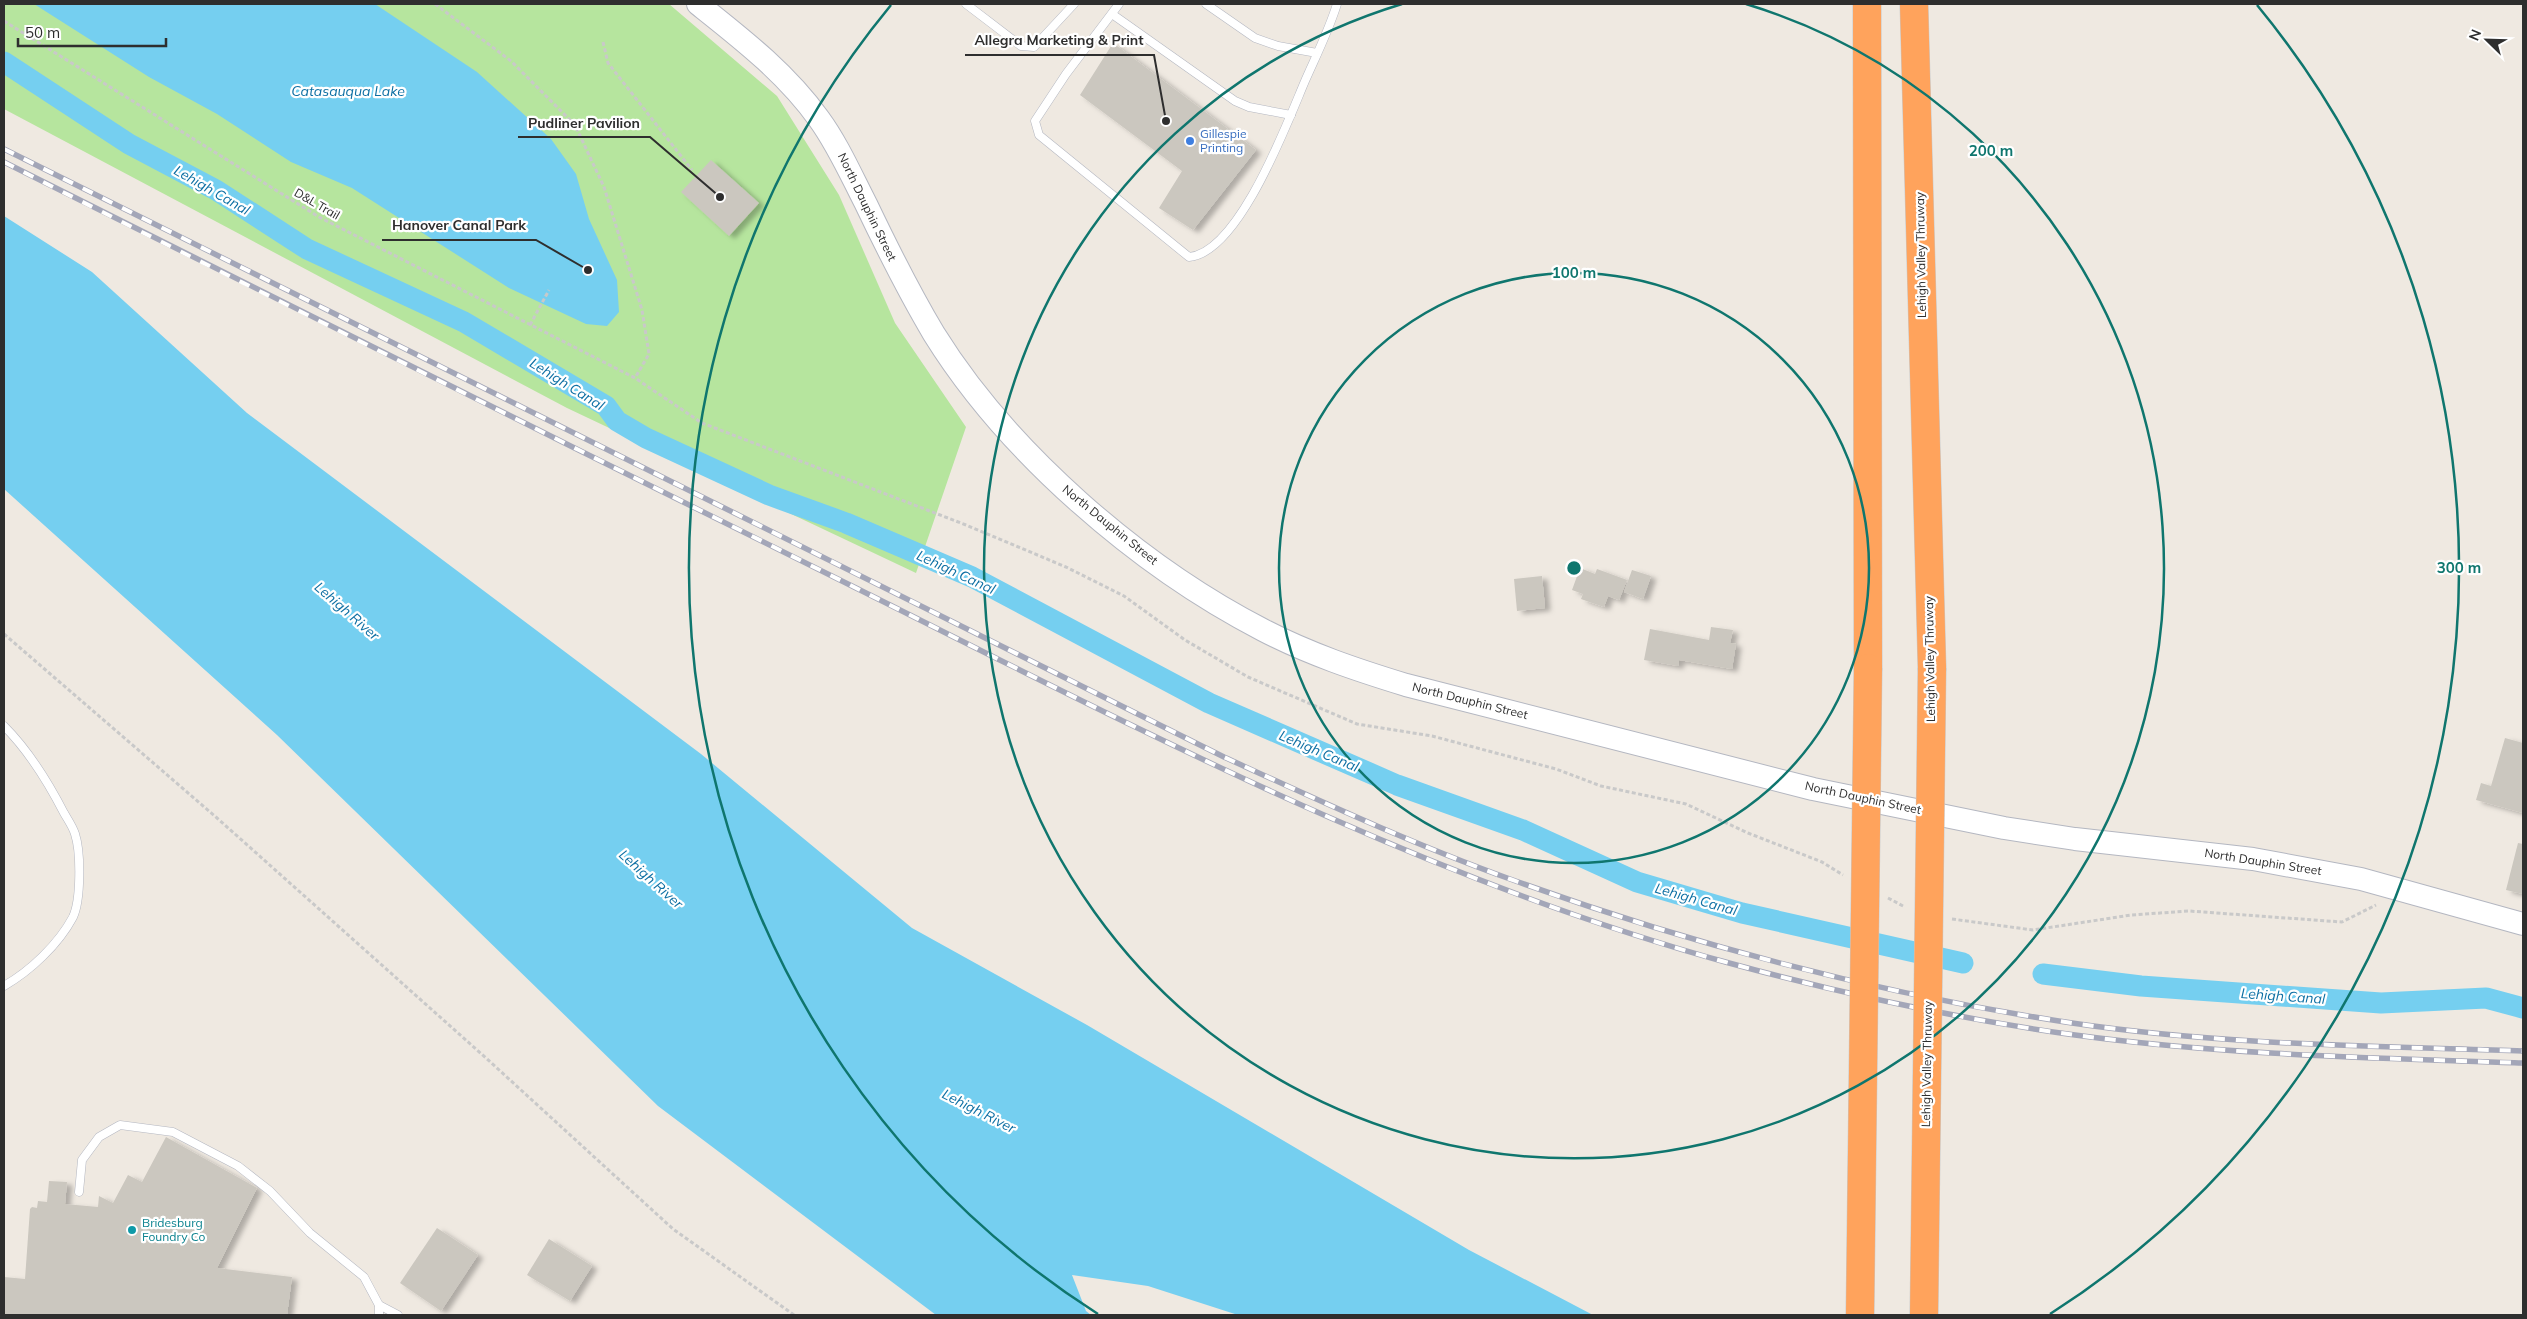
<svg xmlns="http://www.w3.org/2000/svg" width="2527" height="1319" font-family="Mulish,sans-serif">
	<defs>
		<filter id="shadow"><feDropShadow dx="5.5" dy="3" stdDeviation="2.5" flood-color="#0004"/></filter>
	</defs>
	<rect width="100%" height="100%" fill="#efe9e1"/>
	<path fill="#b6e59e" d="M4,4h665l108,92 62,99 56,128 71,104 -50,146 -349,-165 -563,-299z"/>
	<g fill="#75cff0">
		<path d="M34,4h341l102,68 74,67 25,35 13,45 28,61 2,32 -12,14 -21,-2 -77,-36 -157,-100 -61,-26 -74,-48 -68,-37z"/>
		<path d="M4,216l88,56 155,141 454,341 211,174 175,97 382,225 124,65h-355l-90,-29 -76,-11 14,36 5,4h-155l-278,-209 -381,-371 -273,-246z"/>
	</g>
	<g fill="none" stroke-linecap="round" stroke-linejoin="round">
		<g stroke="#75cff0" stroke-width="21">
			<path d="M4,62l125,82 87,46 91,59 157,73 142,84 11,15 29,17 123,57 77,28 126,54 237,126 188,82 126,45 114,52 105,31 221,50"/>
			<path d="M2043,974l98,12 240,17 105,-5 37,10"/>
		</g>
	</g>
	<g fill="#cbc7bf" filter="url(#shadow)">
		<path d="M1113,43l143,107 -63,80 -34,-22 23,-37 -102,-76z"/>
		<path d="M711,160l48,43 -30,33 -48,-44z"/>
		<path d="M1580,568l15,6 2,-5 30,11 -8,20 -11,-4 -4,11 -23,-8 2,-5 -11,-4z"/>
		<path d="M1632,570l19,6 -8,23 -19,-7z"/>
		<path d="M1542,576l3,32 -28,3 -3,-32z"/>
		<path d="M1711,627l22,3 -3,13 6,1 -4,25 -53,-9 -1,6 -34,-6 6,-31 59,11z"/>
		<path d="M2505,738l18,5v70l-47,-13 5,-17 10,3z"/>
		<path d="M2518,843l5,1v50l-17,-4z"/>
		<path d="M166,1137l91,51 -40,80 75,9 -5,38h-283v-38l21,2 5,-70 2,-2 5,1 1,-7 9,1 2,-21 18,1 -2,22 33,3 1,-11 14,7 15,-28 14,7z"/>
		<path d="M437,1228l41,27 -37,56 -41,-28z"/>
		<path d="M549,1239l43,27 -22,35 -43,-26z"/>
	</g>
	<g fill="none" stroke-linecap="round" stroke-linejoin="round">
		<defs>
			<g id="lane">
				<path d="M966,4l55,42 13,1 40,-43"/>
				<path d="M1119,4l-53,70 -31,47 4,14 150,122c50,-4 98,-134 116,-176 11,-25 24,-51 32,-77"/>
				<path d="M1206,4l49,34 23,8 39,7"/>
				<path d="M1112,14l123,87 14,6 42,8"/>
				<path d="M4,726c25,25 44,56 60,87 4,7 9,14 11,21 6,18 6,66 -2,83 -15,28 -43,54 -69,69"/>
				<path d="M79,1192l3,-32 17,-23 21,-12 53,7 65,34 32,25 40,42 54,44 15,28v10"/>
				<path d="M379,1305l19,10"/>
			</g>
			<path id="secondary" d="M698,4c44,35 88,69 121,115 19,26 32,56 47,85 21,44 43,88 68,130 74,119 205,232 329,296 46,24 94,40 143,55l407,104 191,39 71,11 178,20 108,20 162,45"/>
			<g id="highway">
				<path d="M1867,4l1,664"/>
				<path d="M1914,4l18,664"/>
			</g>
		</defs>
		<use href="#lane" stroke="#b4b7c1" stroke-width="9"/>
		<use href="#secondary" stroke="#b4b7c1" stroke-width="24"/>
		<use href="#highway" stroke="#c9c9c9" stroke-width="29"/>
		<g stroke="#c9c9c9" stroke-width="3" stroke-dasharray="4 2.5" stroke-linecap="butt">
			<path d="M435,4l76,57 64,64 29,62 38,123 7,44 -14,24"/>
			<path d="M4,21l315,196 316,161 67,45 264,102 100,42 58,29 61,44 63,37 109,47 75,12 124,33 45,17 85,18 62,29 74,29 21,13"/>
			<path d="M603,42l5,21 84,107"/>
			<path d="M530,325l19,-35"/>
			<path d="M4,634l213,184 269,240 187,171 121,86"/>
			<path d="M1888,898l17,9"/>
			<path d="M1952,919l81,11 98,-15 58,-4 153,11 34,-17"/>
		</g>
		<use href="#lane" stroke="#fff" stroke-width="8"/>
		<use href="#secondary" stroke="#fff" stroke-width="22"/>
		<use href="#highway" stroke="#ffa35c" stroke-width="28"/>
		<defs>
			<g id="rail">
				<path d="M4,149l1220,608c94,43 188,87 286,122 182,66 370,115 562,144 149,22 301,23 451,28"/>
				<path d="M4,162c282,144 568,284 852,426 283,141 566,291 873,375 114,31 230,56 346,72 149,20 299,23 448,28"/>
			</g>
		</defs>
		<use href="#rail" stroke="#a3a6b8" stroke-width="5.5"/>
		<use href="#rail" stroke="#fff" stroke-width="4" stroke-dasharray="11" stroke-linecap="butt"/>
		<defs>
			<g id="highway-bridge">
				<path d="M1860,1315l8,-647"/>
				<path d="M1924,1315l8,-647"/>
			</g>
		</defs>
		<use href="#highway-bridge" stroke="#c9c9c9" stroke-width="29" stroke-linecap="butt"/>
		<use href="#highway-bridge" stroke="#ffa35c" stroke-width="28"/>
	</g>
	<g fill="none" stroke="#0f766e" stroke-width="2.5">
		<circle cx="1574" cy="568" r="295"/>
		<path d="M1746 4A590 590 0 1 1 1402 4"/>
		<path d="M1098 1314A885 885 0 0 1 891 5M2257 5A885 885 0 0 1 2050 1314"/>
	</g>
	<circle fill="#3f7fe0" stroke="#fff" stroke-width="2" cx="1190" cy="141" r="5"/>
	<circle fill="#0f9aa8" stroke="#fff" stroke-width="2" cx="132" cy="1230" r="5"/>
	<g text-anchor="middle" stroke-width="4.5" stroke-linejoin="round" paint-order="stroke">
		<g font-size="12" fill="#366cbe" stroke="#fff" text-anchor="start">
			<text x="1200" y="138">Gillespie<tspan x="1200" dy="14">Printing</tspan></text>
		</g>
		<g font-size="12" fill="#2e2e2e" stroke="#fff">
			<text transform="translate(317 204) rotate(30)" y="4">D&amp;L Trail</text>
			<text transform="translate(867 207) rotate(64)" y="4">North Dauphin Street</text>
			<text transform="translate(1921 255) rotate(-91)" y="4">Lehigh Valley Thruway</text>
			<text transform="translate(1110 525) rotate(39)" y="4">North Dauphin Street</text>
			<text transform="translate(1930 659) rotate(-91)" y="4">Lehigh Valley Thruway</text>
			<text transform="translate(1470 701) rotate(14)" y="4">North Dauphin Street</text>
			<text transform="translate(1863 798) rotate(12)" y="4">North Dauphin Street</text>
			<text transform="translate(2263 862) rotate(9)" y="4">North Dauphin Street</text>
			<text transform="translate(1927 1064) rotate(-89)" y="4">Lehigh Valley Thruway</text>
		</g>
		<g font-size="12" fill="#0d838f" stroke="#fff" text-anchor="start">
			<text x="142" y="1227">Bridesburg<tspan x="142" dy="14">Foundry Co</tspan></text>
		</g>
		<g font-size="14" font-style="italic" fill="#0d6fa3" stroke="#fff">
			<text x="348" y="96">Catasauqua Lake</text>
			<text transform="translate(212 190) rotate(30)" y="5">Lehigh Canal</text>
			<text transform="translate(567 384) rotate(32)" y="5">Lehigh Canal</text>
			<text transform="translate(956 572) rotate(25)" y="5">Lehigh Canal</text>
			<text transform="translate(347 611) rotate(41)" y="5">Lehigh River</text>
			<text transform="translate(1319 751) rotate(23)" y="5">Lehigh Canal</text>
			<text transform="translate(651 879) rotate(42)" y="5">Lehigh River</text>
			<text transform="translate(1696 899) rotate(16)" y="5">Lehigh Canal</text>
			<text transform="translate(2283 996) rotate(4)" y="5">Lehigh Canal</text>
			<text transform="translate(979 1111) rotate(27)" y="5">Lehigh River</text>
		</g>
	</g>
	<circle cx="1574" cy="568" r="8" fill="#0f766e" stroke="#fff" stroke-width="2.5"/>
	<g font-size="15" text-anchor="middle" font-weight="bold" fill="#0f766e" stroke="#fff" stroke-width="4.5" stroke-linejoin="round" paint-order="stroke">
		<text x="1991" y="156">200 m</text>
		<text x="1574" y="278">100 m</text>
		<text x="2459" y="573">300 m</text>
	</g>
	<path fill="none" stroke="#2e2e2e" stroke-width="2" d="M1166 121L1154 55H965M720 197L650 137H518M588 270L536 240H382"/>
	<g fill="#2e2e2e" stroke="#fff" stroke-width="2">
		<circle cx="1166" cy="121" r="5"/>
		<circle cx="720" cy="197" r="5"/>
		<circle cx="588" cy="270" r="5"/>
	</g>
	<g font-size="14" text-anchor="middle" font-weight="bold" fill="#2e2e2e" stroke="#fff" stroke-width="4.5" stroke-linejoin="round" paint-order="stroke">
		<text x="1059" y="45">Allegra Marketing &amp; Print</text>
		<text x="584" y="128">Pudliner Pavilion</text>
		<text x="459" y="230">Hanover Canal Park</text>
	</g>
	<rect width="2527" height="1319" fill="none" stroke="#2e2e2e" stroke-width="10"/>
	<g transform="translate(2487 40) rotate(293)" stroke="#ffffff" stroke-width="4" paint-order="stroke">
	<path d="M0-4L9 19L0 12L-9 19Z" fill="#2e2e2e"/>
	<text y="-8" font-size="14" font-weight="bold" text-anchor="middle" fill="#2e2e2e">N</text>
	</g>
	<path d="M18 38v8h148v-8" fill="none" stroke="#2e2e2e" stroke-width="2.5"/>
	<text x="25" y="38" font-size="15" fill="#2e2e2e" stroke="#ffffff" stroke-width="4" paint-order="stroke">50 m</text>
</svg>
